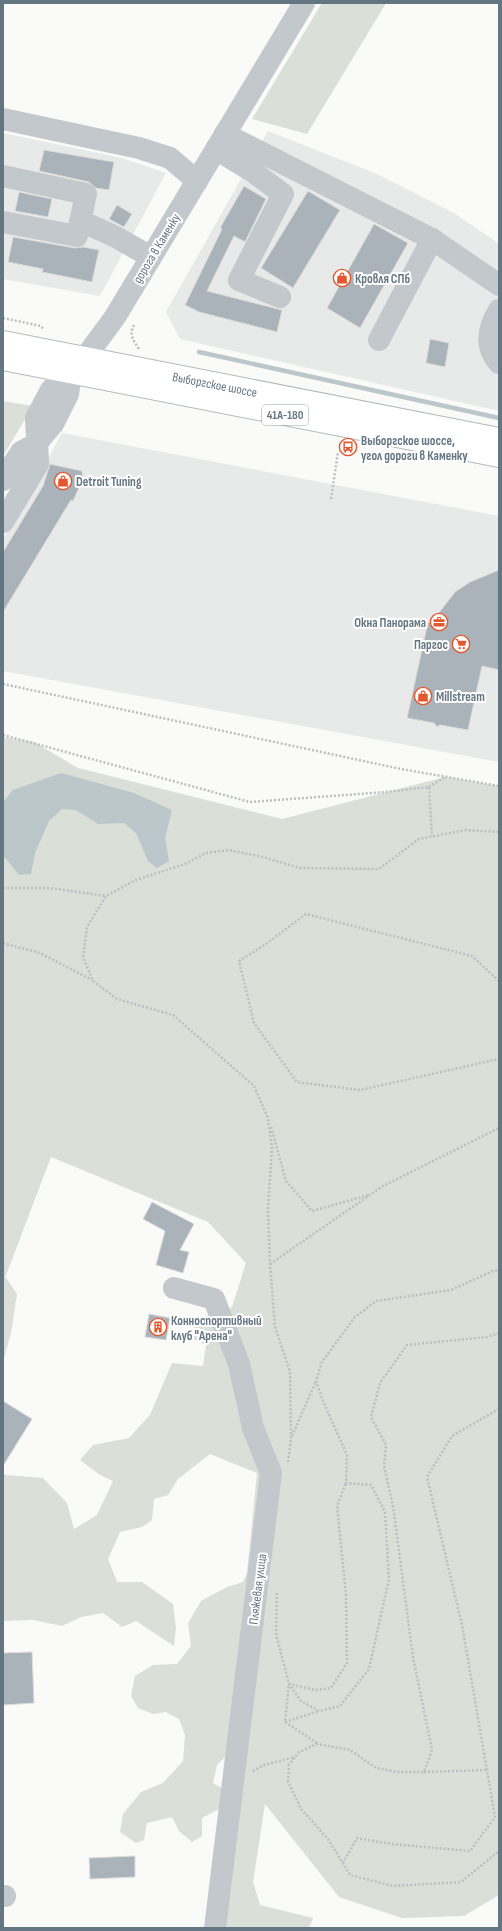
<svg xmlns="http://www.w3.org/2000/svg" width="502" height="1931" font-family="'Sofia Sans Condensed',sans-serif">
	<rect width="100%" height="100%" fill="#fafaf8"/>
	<g fill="#e8e9e9">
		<path d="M268,131l109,43 77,39 45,31v167l-319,-72 -14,-27z"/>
		<path d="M3,133l119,25 44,15 -66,123 -97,-17z"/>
		<path d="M62,433l437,83v246l-496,-91v-131z"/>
	</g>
	<g fill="#dadfd7">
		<path d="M322,3h64l-79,131 -55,-15z"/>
		<path d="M3,401l30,5 -30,50z"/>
		<path d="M3,737l31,5 44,26 204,51 163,-42 54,9v1109l-35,21 -62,2 -63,-21 -74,-93 -12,78 7,23 53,13 -4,10h-83v-172l-9,9 -4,18 10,6v18l-21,11v18l-10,6 -13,-11 -7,-14 -25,6 -3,17 -8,3 -16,-11 3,-18 18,-22 22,-9 20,-22 2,-26 -6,-16 -13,-7 -13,2 -15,-6 -7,-12 4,-20 18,-11 24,-1 14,-18 -3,-23 13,-22 26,-14 16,-5 4,-9 10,-100 -47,-19 -32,25 -10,16 -14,4 -2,21 -10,7 -22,5 -12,27 9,23h25l31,22 3,24 -2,18 -38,-25 -14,6 -19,-14 -22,4 -19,9 -29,-6 -30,1v-148l3,2 37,3 24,25 7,26 23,-14 16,-34 -13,-6 -20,-15 13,-15 36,-7 21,-23 22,-52 31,3 3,-21 -17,-8 9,-17 34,-13 14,-44 -38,-41 -157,-65 -46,121 2,1 10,15 -6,39 -8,29z"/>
	</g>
	<path fill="#bbc7cb" d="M61,773l73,20 38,17 -7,28 4,23 -12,7 -9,-7 -12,-28 -12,-10 -26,1 -22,-14 -14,-1 -13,12 -14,32 -4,21 -12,1 -16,-20v-53l10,-12z"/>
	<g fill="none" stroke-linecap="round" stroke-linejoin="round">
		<path stroke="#bbc7cb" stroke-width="4.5" d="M199,352l300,66"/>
	</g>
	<g fill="#aab3b9" stroke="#dcdcda">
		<path d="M44,150l70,12 -5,28 -13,-2 -7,-6 -50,-11z"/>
		<path d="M244,186l22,13 -21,43 -11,-6 -27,55 75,19 -5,22 -78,-20 -14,-7 37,-76 -2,-1z"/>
		<path d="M308,191l32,19 -47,78 -32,-20z"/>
		<path d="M19,192l33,7 -4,18 -33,-6z"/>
		<path d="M117,205l15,9 -8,13 -15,-8z"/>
		<path d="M374,224l34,19 -48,85 -33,-20z"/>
		<path d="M13,237l62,11 8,-1 16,3 -7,32 -50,-10 1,-3 -35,-7z"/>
		<path d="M430,339l19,4 -4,24 -19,-4z"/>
		<path d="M50,464l32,7 1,8 -10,22 -2,-1 -68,112v-60l40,-66z"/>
		<path d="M499,570v100l-17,-4 -14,64 -28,-5 -3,2 -3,-4 -27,-5 21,-96 3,1 24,-31 15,-10z"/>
		<path d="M152,1202l42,22 -14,26 9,2 -6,21 -27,-8 9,-34 -22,-12z"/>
		<path d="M149,1314l21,4 -4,22 -21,-3z"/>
		<path d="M3,1401l29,18 -29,47z"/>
		<path d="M32,1652l2,51 -31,2v-52z"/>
		<path d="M135,1856v21l-45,2 -1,-21z"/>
	</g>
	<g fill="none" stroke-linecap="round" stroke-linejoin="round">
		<defs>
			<g id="major">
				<path d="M3,342l496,97"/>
				<path d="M3,359l496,97"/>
			</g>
		</defs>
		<use href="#major" stroke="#b5babe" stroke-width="24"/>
		<g stroke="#bbbfc2" stroke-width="2.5" stroke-dasharray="2 2" stroke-linecap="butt">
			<path d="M3,318l38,8 3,4"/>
			<path d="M134,325c-5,10 -1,15 5,24"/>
			<path d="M331,499l7,-47"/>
			<path d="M3,684l398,85 98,17"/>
			<path d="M3,735l247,67 136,-10 43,-5 3,49"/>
			<path d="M429,787l16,-10"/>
			<path d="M3,888h47l56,8"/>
			<path d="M3,943l37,10 52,27"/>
			<path d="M499,981l-27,-25 -166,-42 -40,30 -27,17 15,62 43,59 63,8 139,-31"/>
			<path d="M271,1127l15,54 26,30 57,-16"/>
			<path d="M270,1264l113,-78 116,-58"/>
			<path d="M499,1333l-12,4 -80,8 -27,38 -9,34 15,28 -2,21 9,40 20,151 19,93 -8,22h-27l-21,-4 -26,-18 -33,-6 -18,8 -10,13 -1,16 13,28 27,30 22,36 43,11 68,-4 38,-31"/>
			<path d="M292,1436l24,-55"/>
			<path d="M288,1462l3,-23 -1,-67 -15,-45 -5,-63 -2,-56 4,-59 -4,-31 -14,-32 -81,-71 -56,-16 -24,-18 -10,-24 4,-30 19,-31 30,-16 49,-16 21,-11 23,-3 34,7 37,11 79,1 40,-30 47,-9 33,2"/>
			<path d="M277,1593l-1,41 13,50 12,17 18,10 21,-5 29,-37 20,-90 -4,-67 -14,-27 -25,-2 1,-28 -24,-54 -7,-20 6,-19 32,-44 22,-17 75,-11 42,-19 6,-1"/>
			<path d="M285,1722l34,-11"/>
			<path d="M317,1743l-32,-21 4,-38 26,6 16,-2 16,-25 -1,-68 -9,-89 9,-23"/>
			<path d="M253,1771l11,-6 31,-8"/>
			<path d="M424,1772l63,-2"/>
			<path d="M343,1863l14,-25 34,6 79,7 25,-34 -33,-192 -35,-148 25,-41 47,-27"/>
		</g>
		<g stroke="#c3c8cc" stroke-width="22">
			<path d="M3,119l136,29 31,10 27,23"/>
			<path d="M225,134l207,105 67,46"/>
			<path d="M216,149l36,22 31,23 -44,86 41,17"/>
			<path d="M3,176l83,18 -9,42 -74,-14"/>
			<path d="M81,221l35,16 35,20"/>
			<path d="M499,310c-11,18 -15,36 0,53"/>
			<path d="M379,340l53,-101"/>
			<path d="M3,480l18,-28 15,-8 17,-20 15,-30 3,-21"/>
			<path d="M3,522l35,-58 -2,-46 15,-28 33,-31 31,-42 189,-314"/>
			<path d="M174,1288l40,11 25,65 14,64 18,45 -56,455"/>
			<path d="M3,1896h2"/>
		</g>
		<use href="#major" stroke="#fff" stroke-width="22"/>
	</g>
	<defs>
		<symbol id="shop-ring" viewBox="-11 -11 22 22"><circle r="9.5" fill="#fff" stroke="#e4572e" stroke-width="1.5"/><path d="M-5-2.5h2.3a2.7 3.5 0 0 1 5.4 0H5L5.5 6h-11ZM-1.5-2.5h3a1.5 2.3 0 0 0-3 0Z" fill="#e4572e"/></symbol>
		<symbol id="bus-ring" viewBox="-11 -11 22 22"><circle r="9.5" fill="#fff" stroke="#e4572e" stroke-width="1.5"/><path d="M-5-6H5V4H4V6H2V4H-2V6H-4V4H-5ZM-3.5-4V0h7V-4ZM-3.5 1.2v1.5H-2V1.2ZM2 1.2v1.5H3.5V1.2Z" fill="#e4572e"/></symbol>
		<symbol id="office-ring" viewBox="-11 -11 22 22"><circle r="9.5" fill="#fff" stroke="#e4572e" stroke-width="1.5"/><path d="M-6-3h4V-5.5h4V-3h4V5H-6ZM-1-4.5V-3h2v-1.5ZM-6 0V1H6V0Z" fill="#e4572e"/></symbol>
		<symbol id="supermarket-ring" viewBox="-11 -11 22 22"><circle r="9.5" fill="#fff" stroke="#e4572e" stroke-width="1.5"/><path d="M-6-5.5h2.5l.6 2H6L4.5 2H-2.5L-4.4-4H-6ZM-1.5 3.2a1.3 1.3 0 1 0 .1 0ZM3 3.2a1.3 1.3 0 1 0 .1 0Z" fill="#e4572e"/></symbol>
		<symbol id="building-ring" viewBox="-11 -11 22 22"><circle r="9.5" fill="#fff" stroke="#e4572e" stroke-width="1.5"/><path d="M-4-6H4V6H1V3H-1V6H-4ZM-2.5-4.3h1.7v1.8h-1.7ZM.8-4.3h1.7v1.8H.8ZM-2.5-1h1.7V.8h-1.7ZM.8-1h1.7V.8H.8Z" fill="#e4572e"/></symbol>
	</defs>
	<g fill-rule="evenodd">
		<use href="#shop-ring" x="332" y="268" width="20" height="20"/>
		<use href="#bus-ring" x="338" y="437" width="20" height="20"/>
		<use href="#shop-ring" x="53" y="471" width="20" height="20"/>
		<use href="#office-ring" x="429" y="612" width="20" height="20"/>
		<use href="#supermarket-ring" x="451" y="634" width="20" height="20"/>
		<use href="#shop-ring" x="413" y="686" width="20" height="20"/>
		<use href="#building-ring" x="148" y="1317" width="20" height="20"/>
	</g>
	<g text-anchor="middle" stroke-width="4" stroke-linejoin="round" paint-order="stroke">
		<rect fill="#fff" stroke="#939fa8" stroke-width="1" x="262" y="405" width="46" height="20" rx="3"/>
		<g font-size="12" font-weight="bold" fill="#657683">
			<text x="285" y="419">41А-180</text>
		</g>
		<g font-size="13" fill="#657683" stroke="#fff">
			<text transform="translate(156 248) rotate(-59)" y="5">дорога в Каменку</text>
			<text transform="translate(215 384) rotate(11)" y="5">Выборгское шоссе</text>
			<text transform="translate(257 1589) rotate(-83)" y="5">Пляжевая улица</text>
		</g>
		<g font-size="13" font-weight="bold" fill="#657683" stroke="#fff" text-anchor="start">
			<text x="355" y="283">Кровля СПб</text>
			<text x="361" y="445">Выборгское шоссе,<tspan x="361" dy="15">угол дороги в Каменку</tspan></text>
			<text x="76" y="486">Detroit Tuning</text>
			<text x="426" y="627" text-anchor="end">Окна Панорама</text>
			<text x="448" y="649" text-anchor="end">Паргос</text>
			<text x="436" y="701">Millstream</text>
			<text x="171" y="1325">Конноспортивный<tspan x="171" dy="15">клуб "Арена"</tspan></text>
		</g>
	</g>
	<rect width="502" height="1931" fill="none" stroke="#657683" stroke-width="8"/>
</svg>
